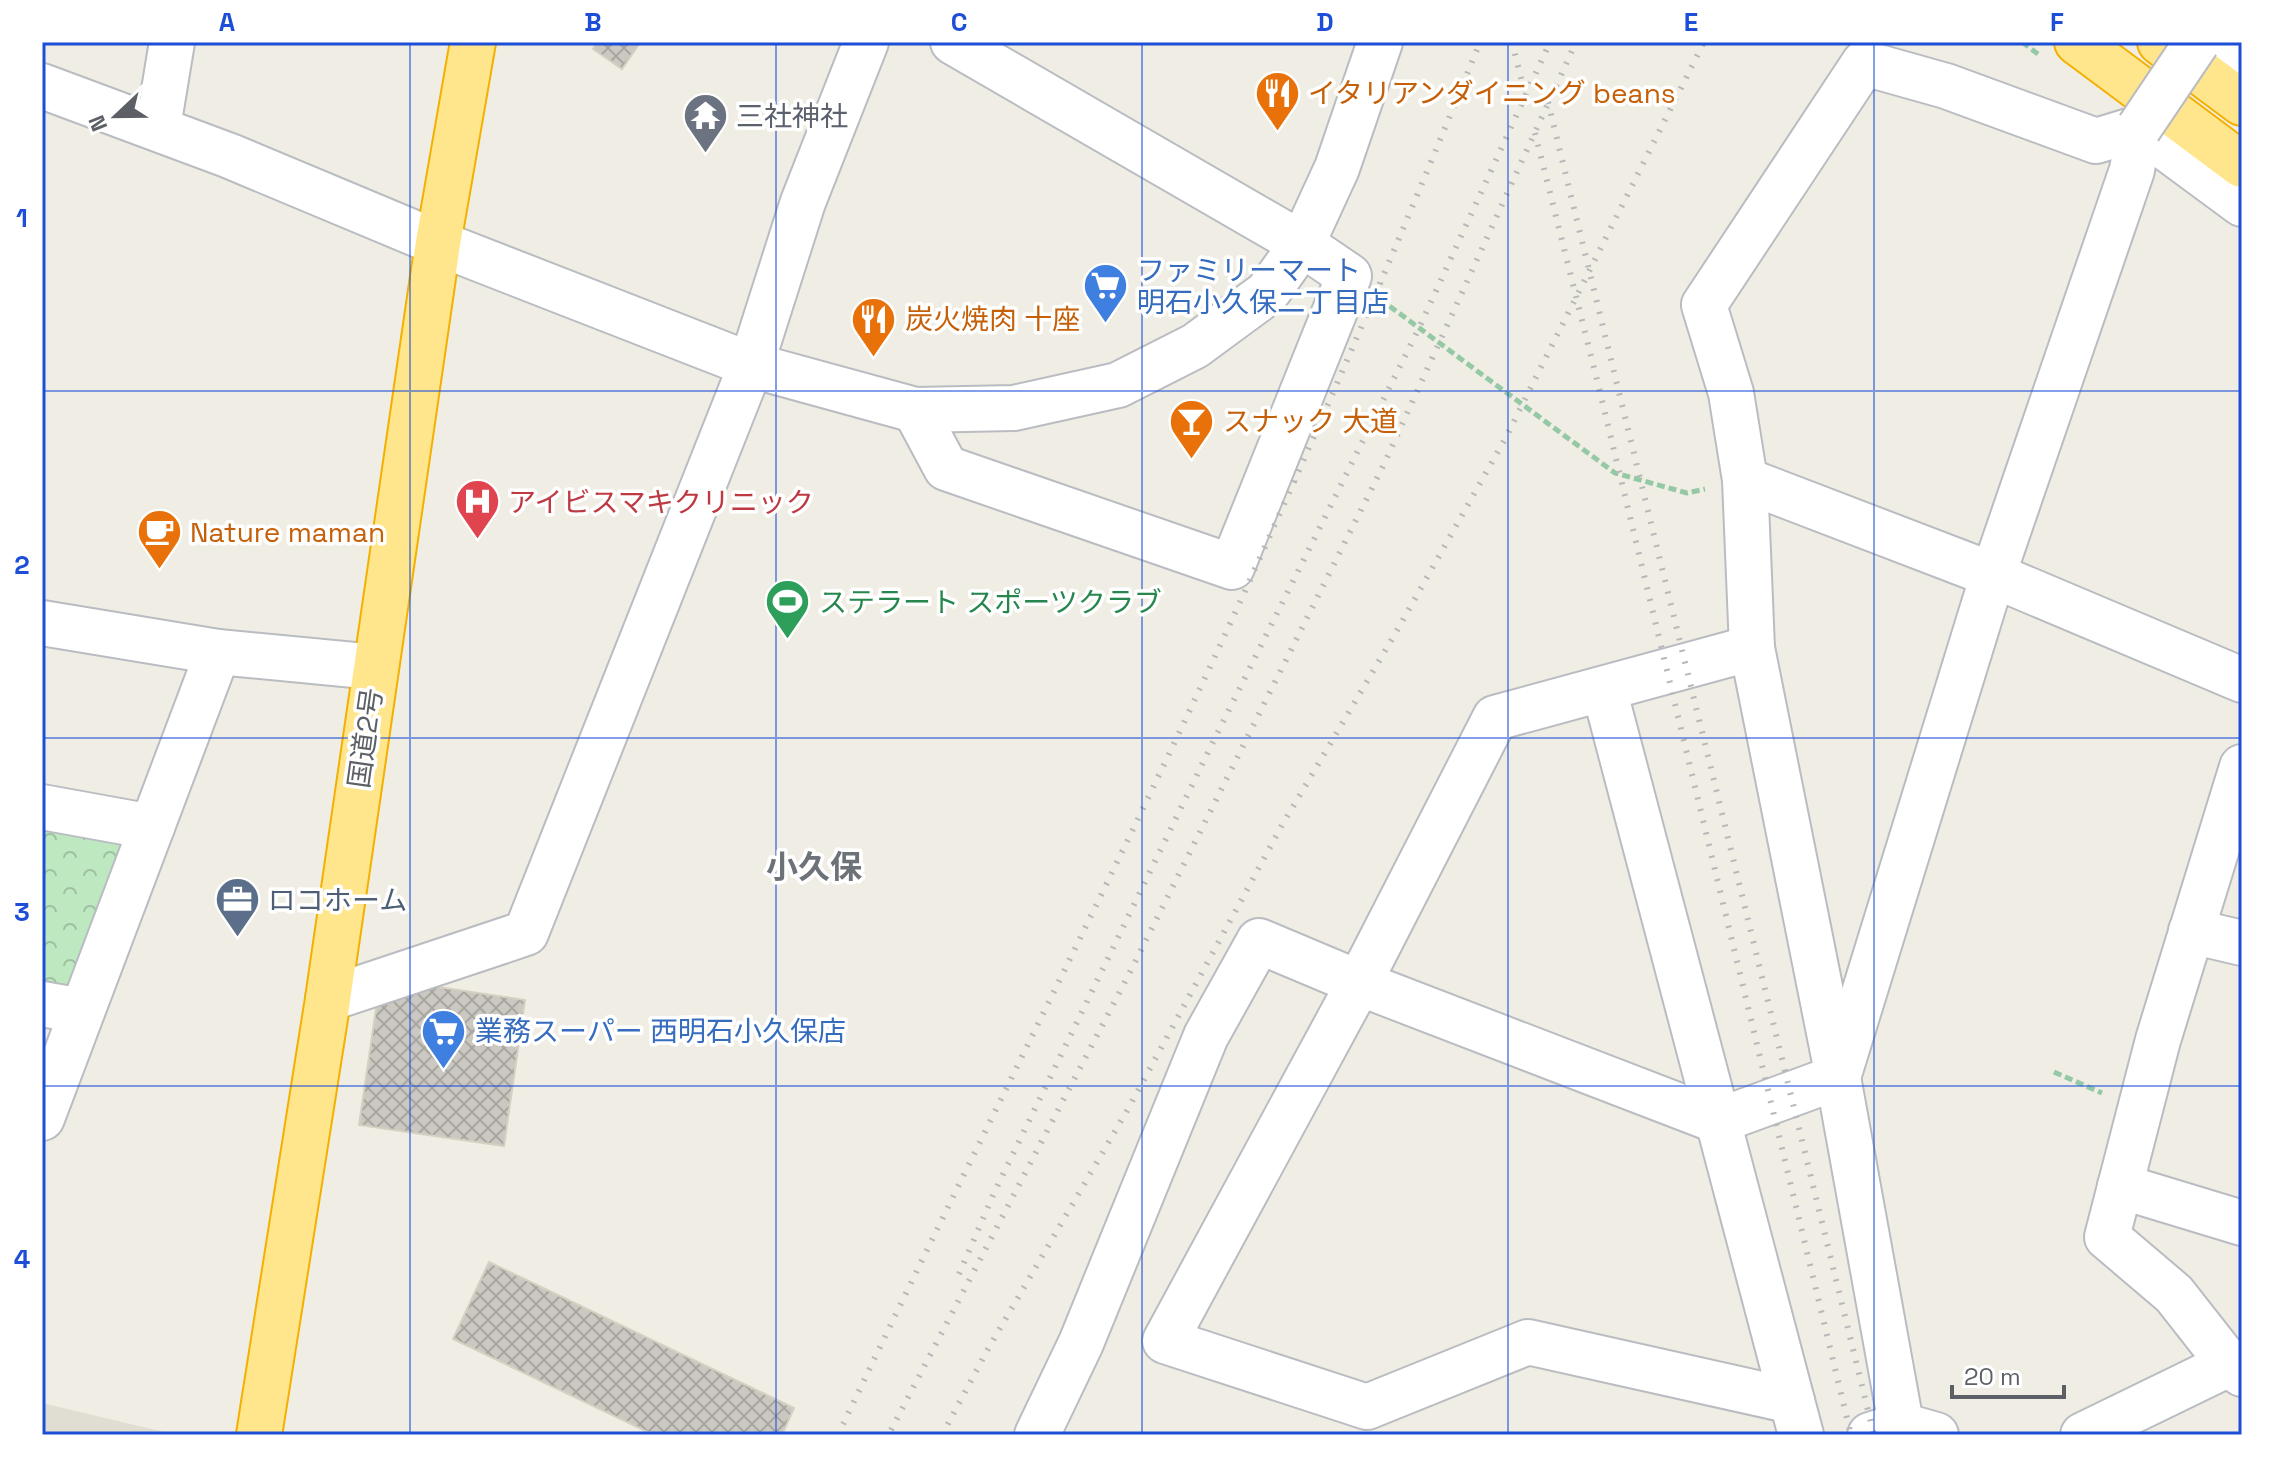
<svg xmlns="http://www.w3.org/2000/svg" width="2284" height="1477" font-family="'Space Grotesk','Noto Sans JP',sans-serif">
	<defs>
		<pattern id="park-crowns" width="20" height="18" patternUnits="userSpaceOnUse" patternTransform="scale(2)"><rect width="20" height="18" fill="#bee9c0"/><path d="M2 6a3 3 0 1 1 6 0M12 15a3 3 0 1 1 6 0" fill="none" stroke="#9ec0a0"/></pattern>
		<pattern id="building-cross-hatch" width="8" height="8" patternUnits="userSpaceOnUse" patternTransform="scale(2)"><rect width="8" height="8" fill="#cbc8c1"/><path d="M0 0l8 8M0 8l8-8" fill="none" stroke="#a8a6a1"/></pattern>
	</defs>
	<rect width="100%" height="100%" fill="#f0eee4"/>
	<path fill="#e0ddd3" d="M42,1403l135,32h-135z"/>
	<path fill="url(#park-crowns)" d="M42,816l80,25 -54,156 -26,-5z"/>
	<g fill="url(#building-cross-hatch)" stroke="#d5d0c1" stroke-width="2">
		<path d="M597,42h39l3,2 -17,25 -29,-20z"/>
		<path d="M391,980l134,20 -21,146 -145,-21 18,-123 11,2z"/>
		<path d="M489,1262l305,146 -12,27h-128l-201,-96z"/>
	</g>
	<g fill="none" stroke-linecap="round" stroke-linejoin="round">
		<defs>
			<g id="minor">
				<path d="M2222,42l20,14"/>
				<path d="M42,86l188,70 208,87 313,122 164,45 99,-2 104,-23 77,-39 72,-53 35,-49 35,-76 43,-126"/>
				<path d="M158,127l14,-85"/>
				<path d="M2139,128l103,76"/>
				<path d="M915,410l31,58 286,99 117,-291 -47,-32 -349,-202"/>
				<path d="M1745,480l248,95 249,105"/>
				<path d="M42,623l176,29 157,15"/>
				<path d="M1752,648l-257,70 -136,265 -194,358 202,66 161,-65 264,59"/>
				<path d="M1604,689l197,746"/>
				<path d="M2242,767l-84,273 -51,197 67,57 55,70 13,10"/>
				<path d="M42,807l110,20"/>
				<path d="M2191,931l51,12"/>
				<path d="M328,999l198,-66 225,-568 52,-163 63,-160"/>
				<path d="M42,1004l40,7"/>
				<path d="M1840,1071l153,-496 139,-405 7,-42"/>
				<path d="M42,1118l176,-466"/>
				<path d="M2120,1186l122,37"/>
				<path d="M1037,1435l44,-92 125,-307 53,-95 100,42 359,138 120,-44"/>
				<path d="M1870,1435l31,-10 35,10"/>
				<path d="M1903,1435l-65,-358 -86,-429 -7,-168 -14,-87 -27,-88 160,-242 82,23 150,55 43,-13"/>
				<path d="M2083,1435l146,-71"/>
			</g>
			<g id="highway">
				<path d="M2077,42l165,123"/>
				<path d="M2160,42l82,61"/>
				<path d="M259,1435l69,-436 110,-756 35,-201"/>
			</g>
		</defs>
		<use href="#minor" stroke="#b9bcc1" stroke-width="48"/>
		<use href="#highway" stroke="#f4b000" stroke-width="48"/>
		<g stroke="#95c9a6" stroke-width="5" stroke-dasharray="8 4" stroke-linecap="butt">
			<path d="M2022,42l16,12"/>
			<path d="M1380,299l235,174 72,20 18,-4"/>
			<path d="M2054,1072l48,21"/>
		</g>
		<use href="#minor" stroke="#fff" stroke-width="44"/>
		<use href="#highway" stroke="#ffe68c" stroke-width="44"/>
		<g stroke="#b7b8b9" stroke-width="6" stroke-dasharray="2 10" stroke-linecap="butt">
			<path d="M1512,42l14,56"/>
			<path d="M1548,102l326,1333"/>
			<path d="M1535,133l63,251 253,1051"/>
			<path d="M959,1274l35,-81 217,-447 208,-418 131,-286"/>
			<path d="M891,1430l237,-454 256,-512 192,-422"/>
			<path d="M838,1435c132,-279 274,-553 402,-833 84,-185 164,-372 240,-560"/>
			<path d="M942,1435l46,-86 140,-240 153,-282 114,-193 110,-195 199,-397"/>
		</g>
		<defs>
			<path id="minor-bridge" d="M2139,128l58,-86"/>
		</defs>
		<use href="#minor-bridge" stroke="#b9bcc1" stroke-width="48" stroke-linecap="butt"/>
		<use href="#minor-bridge" stroke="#fff" stroke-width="44"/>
	</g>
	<path fill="none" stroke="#1d4ed8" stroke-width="2" stroke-opacity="0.55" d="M410,42v1393M776,42v1393M1142,42v1393M1508,42v1393M1874,42v1393M42,391h2200M42,738h2200M42,1086h2200"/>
	<defs>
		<symbol id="restaurant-pin" viewBox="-11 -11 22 30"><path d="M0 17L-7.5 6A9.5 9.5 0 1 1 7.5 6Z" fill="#e8710a" stroke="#fff"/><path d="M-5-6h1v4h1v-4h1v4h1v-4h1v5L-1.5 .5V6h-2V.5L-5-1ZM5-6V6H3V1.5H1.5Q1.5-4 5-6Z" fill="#fff"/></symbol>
		<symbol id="temple-pin" viewBox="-11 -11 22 30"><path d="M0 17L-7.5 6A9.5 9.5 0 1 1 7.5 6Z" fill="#6b7280" stroke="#fff"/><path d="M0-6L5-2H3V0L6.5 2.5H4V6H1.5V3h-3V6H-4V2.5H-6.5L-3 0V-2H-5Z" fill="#fff"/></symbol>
		<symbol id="supermarket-pin" viewBox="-11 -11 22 30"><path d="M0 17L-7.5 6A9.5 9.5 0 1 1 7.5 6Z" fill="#3f7fe0" stroke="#fff"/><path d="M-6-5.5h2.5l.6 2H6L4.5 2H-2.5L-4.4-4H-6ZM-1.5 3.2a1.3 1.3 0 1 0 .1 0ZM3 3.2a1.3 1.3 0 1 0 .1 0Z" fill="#fff"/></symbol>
		<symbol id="bar-pin" viewBox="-11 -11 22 30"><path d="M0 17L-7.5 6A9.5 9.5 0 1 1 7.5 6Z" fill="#e8710a" stroke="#fff"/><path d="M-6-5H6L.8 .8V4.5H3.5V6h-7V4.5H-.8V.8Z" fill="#fff"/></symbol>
		<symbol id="hospital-pin" viewBox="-11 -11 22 30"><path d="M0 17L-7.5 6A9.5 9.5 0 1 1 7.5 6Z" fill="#e0444e" stroke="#fff"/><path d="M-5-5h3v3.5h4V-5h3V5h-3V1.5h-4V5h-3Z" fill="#fff"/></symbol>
		<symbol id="cafe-pin" viewBox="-11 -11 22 30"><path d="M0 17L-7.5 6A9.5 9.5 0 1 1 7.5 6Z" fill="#e8710a" stroke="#fff"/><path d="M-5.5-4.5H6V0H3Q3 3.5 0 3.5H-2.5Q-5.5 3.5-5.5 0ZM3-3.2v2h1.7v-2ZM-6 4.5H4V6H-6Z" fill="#fff"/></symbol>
		<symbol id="stadium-pin" viewBox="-11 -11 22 30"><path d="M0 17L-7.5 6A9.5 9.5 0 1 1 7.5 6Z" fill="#2e9e5b" stroke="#fff"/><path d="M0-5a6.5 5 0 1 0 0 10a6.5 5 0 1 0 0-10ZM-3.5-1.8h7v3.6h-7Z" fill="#fff"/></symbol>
		<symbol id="office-pin" viewBox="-11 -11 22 30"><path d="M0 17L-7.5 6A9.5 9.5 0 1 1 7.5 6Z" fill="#5c6f8a" stroke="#fff"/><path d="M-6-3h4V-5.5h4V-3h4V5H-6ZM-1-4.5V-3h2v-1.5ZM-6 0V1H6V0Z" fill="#fff"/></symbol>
	</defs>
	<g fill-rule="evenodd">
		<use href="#restaurant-pin" x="1252" y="68" width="51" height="69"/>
		<use href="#temple-pin" x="680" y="90" width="51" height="69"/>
		<use href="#supermarket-pin" x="1080" y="260" width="51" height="69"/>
		<use href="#restaurant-pin" x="848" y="294" width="51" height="69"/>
		<use href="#bar-pin" x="1166" y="396" width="51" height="69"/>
		<use href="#hospital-pin" x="452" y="476" width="51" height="69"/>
		<use href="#cafe-pin" x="134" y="506" width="51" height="69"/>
		<use href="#stadium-pin" x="762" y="576" width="51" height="69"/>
		<use href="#office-pin" x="212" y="874" width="51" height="69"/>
		<use href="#supermarket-pin" x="418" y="1006" width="51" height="69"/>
	</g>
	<g text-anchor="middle" stroke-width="7" stroke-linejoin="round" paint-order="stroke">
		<g font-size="28" fill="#c56008" stroke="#fff" text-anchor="start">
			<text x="1308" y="103">イタリアンダイニング beans</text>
			<text x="905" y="329">炭火焼肉 十座</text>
			<text x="1223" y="431">スナック 大道</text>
			<text x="190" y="542">Nature maman</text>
		</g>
		<g font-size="28" fill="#5b616d" stroke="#fff" text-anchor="start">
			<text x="736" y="126">三社神社</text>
		</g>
		<g font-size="28" fill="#366cbe" stroke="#fff" text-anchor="start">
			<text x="1137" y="280">ファミリーマート<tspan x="1137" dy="32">明石小久保二丁目店</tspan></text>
			<text x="475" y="1041">業務スーパー 西明石小久保店</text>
		</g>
		<g font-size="28" fill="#be3a42" stroke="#fff" text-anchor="start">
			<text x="508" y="512">アイビスマキクリニック</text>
		</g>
		<g font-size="28" fill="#27864d" stroke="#fff" text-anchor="start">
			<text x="819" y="612">ステラート スポーツクラブ</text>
		</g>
		<g font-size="28" fill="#5c6066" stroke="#fff">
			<text transform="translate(365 738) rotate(-82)" y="10">国道2号</text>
		</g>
		<g font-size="28" fill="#4e5e75" stroke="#fff" text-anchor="start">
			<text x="268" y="910">ロコホーム</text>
		</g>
		<g font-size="32" font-weight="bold" fill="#6d7278" stroke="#fff">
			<text x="814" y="878">小久保</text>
		</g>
	</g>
	<rect width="2284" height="1477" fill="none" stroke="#ffffff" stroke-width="88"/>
	<g transform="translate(116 116) rotate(248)" stroke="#ffffff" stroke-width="6" paint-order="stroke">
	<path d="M0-6L14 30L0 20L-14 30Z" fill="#5c6066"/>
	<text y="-12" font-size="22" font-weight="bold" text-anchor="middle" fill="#5c6066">N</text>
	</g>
	<path d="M1952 1385v12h112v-12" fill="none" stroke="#5c6066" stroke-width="4"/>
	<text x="1964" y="1385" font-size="24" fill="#5c6066" stroke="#ffffff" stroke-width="6" paint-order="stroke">20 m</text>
	<rect x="44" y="44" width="2196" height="1389" fill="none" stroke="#1d4ed8" stroke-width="3"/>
	<g font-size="26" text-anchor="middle" font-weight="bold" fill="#1d4ed8">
		<text x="227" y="31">A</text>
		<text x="593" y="31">B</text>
		<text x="959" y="31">C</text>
		<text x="1325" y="31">D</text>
		<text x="1691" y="31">E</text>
		<text x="2057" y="31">F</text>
		<text x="22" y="227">1</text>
		<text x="22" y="574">2</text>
		<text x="22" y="921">3</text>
		<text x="22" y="1268">4</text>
	</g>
</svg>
